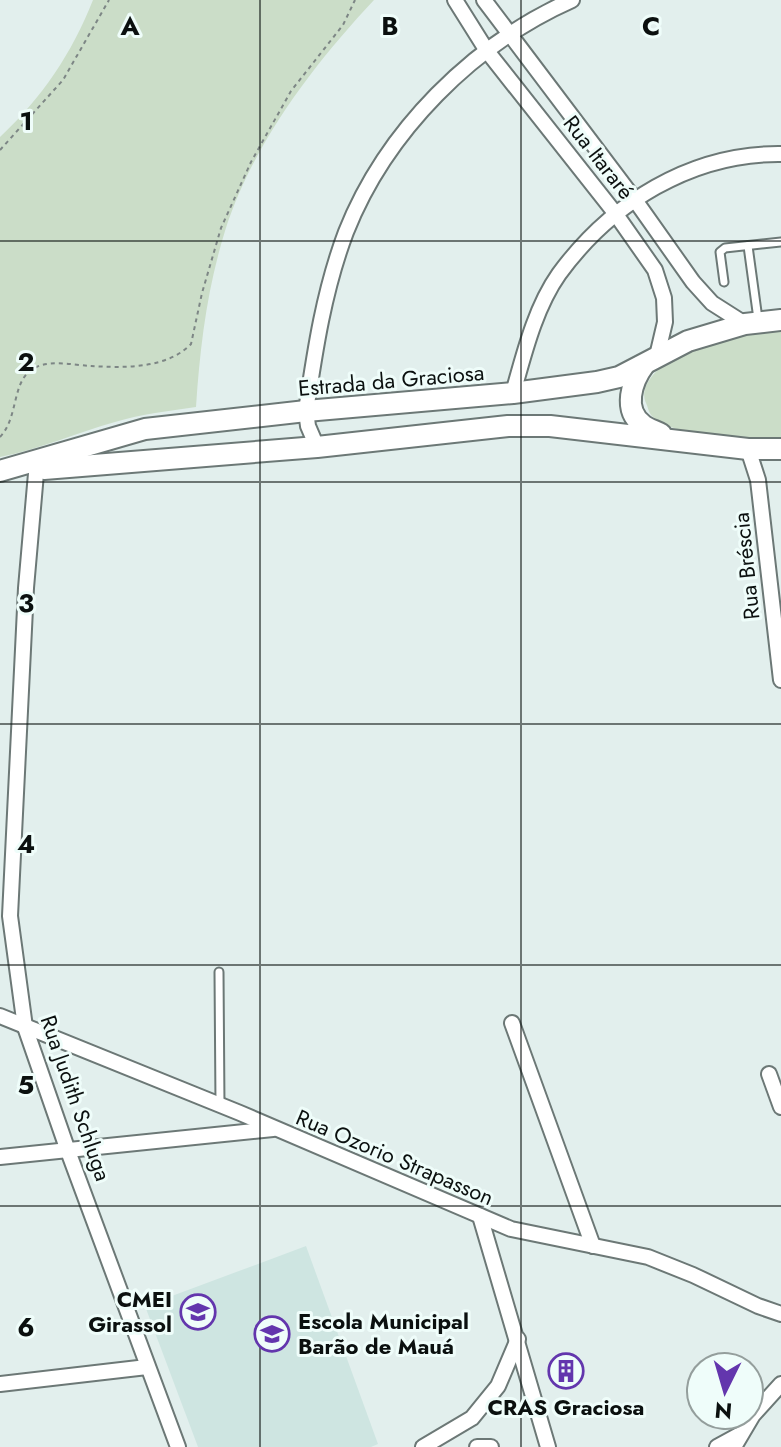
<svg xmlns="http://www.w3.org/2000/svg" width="781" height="1447" font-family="Jost,sans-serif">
	<rect width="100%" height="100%" fill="#e2efed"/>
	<path fill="#cee5e1" d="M306,1246l72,198 -7,3h-173l-53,-141z"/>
	<g fill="#cbddc8">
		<path d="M93,0h281c-61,65 -122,145 -149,231 -18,58 -25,116 -29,176 -28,4 -54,7 -81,15 -39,11 -75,27 -115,35v-320c42,-39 72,-84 93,-137z"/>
		<path d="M770,330h11v107c-29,2 -111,1 -130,-22 -3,-4 -3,-8 -5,-12 -7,-15 8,-31 20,-40 27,-20 72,-26 104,-33z"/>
	</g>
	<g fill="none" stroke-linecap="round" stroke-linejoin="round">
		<defs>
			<g id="service">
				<path d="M748,246l10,73"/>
				<path d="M724,282l-4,-30 5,-4 56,-6"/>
				<path d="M219,972l1,133"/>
			</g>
			<g id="minor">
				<path d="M455,0l32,51 128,162 40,57 9,28 1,24 -8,34"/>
				<path d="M484,0l151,200 58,82 19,21 33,21"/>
				<path d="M513,393c11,-39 22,-85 46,-119 52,-71 132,-121 222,-120"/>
				<path d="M317,447l-9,-21 -2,-15c9,-61 18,-121 40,-179 40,-101 127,-188 226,-232"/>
				<path d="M748,449l10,31 23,200"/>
				<path d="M37,462l-11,126 -16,328 15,111 43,124 110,296"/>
				<path d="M0,1016l240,97 271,116 137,28 45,18 65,31 23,8"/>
				<path d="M512,1023l81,223"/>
				<path d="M769,1074l12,33"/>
				<path d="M0,1157l273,-28"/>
				<path d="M480,1216l68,231"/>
				<path d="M0,1384l147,-17"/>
				<path d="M423,1447l49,-29 26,-32 20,-47"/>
				<path d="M477,1447h14"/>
				<path d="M717,1447l22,-12"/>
				<path d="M734,1447l19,-32 28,-31"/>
			</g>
			<g id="secondary">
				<path d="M644,365c-12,16 -22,45 -1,60 5,4 13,6 18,9"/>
				<path d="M44,469l273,-22 191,-21h42l198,23h33"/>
				<path d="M0,471l145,-42 161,-18 207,-18 84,-11 22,-5 69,-36 57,-17 36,-4"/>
			</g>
		</defs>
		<use href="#service" stroke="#6c7876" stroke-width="11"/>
		<use href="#minor" stroke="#6c7876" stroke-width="18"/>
		<use href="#secondary" stroke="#6c7876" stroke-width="24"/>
		<g stroke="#7d8685" stroke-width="2" stroke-dasharray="4 4" stroke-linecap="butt">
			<path d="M0,150l63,-70 46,-80"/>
			<path d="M0,437c18,-19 12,-52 30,-66 16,-13 42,-6 61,-5 32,2 76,3 100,-22l11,-51 19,-65 30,-66 40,-71 52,-66 12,-25"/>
		</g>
		<use href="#service" stroke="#fff" stroke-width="7"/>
		<use href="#minor" stroke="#fff" stroke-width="14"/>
		<use href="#secondary" stroke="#fff" stroke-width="20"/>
	</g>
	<path fill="none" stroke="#0b100f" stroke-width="2" stroke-opacity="0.55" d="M260,0v1447M521,0v1447M0,241h781M0,482h781M0,724h781M0,965h781M0,1206h781"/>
	<defs>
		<symbol id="school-ring" viewBox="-11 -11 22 22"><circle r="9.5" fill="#effdfa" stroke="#6336ad" stroke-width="1.5"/><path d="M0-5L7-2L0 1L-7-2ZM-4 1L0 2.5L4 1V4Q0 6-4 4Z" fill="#6336ad"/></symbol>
		<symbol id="building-ring" viewBox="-11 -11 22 22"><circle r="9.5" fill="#effdfa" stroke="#6336ad" stroke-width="1.5"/><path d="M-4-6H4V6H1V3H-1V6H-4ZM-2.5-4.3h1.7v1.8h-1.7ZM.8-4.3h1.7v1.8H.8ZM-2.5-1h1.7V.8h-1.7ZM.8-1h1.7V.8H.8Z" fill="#6336ad"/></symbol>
	</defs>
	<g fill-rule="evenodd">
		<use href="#school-ring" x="178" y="1292" width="40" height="40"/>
		<use href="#school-ring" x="252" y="1314" width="40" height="40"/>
		<use href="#building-ring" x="546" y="1351" width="40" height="40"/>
	</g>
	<g text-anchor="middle" stroke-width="6" stroke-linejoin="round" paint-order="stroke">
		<g font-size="22" fill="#0b100f" stroke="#effdfa">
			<text transform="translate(599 157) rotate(52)" y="8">Rua Itararé</text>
			<text transform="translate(391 380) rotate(-5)" y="8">Estrada da Graciosa</text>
			<text transform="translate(746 566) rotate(-96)" y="8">Rua Bréscia</text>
			<text transform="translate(76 1098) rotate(71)" y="8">Rua Judith Schluga</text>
			<text transform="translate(395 1157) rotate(23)" y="8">Rua Ozorio Strapasson</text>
		</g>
		<g font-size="22" font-weight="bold" fill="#0b100f" stroke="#effdfa" text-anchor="end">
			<text x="172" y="1307">CMEI<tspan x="172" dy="25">Girassol</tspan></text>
			<text x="298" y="1329" text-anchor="start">Escola Municipal<tspan x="298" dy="25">Barão de Mauá</tspan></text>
			<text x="566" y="1415" text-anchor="middle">CRAS Graciosa</text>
		</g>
	</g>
	<g font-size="26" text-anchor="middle" font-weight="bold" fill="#0b100f" stroke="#effdfa" stroke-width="6" stroke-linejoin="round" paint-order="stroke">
		<text x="130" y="35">A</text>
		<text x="390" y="35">B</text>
		<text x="651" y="35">C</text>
		<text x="26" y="130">1</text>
		<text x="26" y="371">2</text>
		<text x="26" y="612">3</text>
		<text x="26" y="853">4</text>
		<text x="26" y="1094">5</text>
		<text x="26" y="1336">6</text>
	</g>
	<g transform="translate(725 1391) rotate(185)"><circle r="38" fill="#effdfa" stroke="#949e9c" stroke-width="2"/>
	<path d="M0-6L14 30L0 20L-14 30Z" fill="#6336ad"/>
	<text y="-12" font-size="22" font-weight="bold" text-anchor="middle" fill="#0b100f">N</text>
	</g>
</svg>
